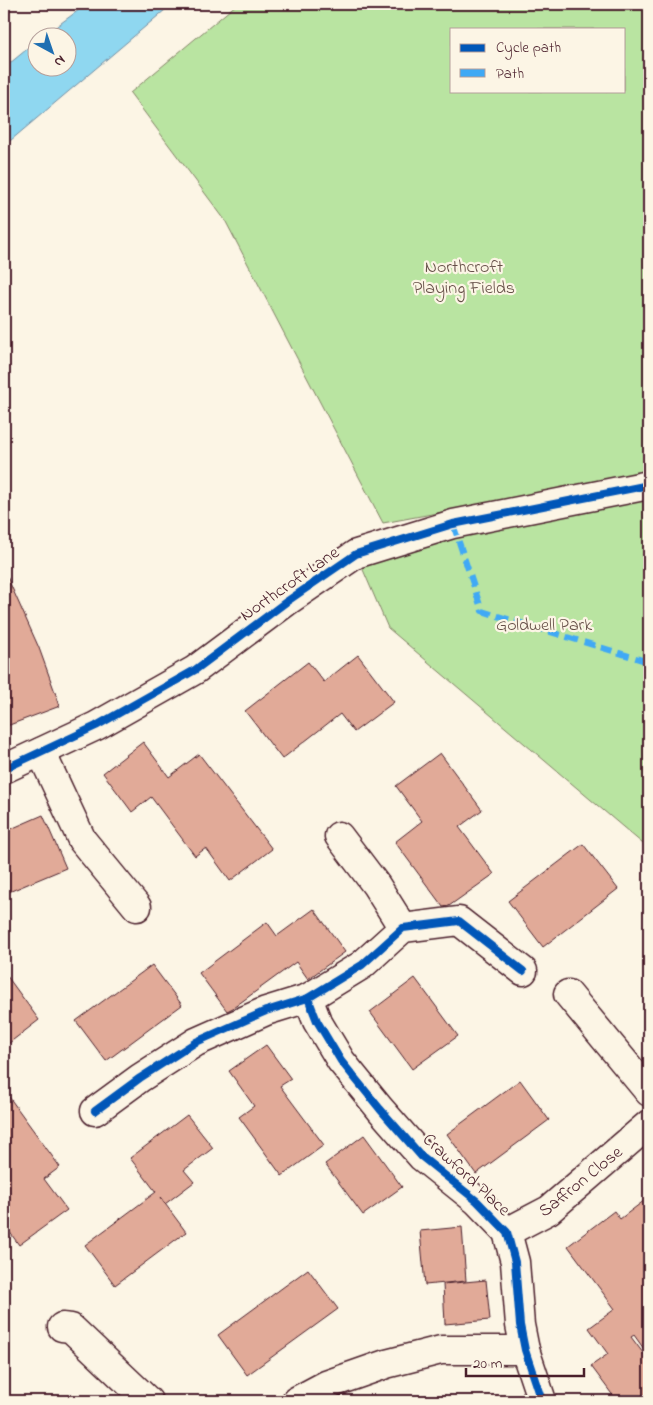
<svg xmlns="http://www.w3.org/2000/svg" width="653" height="1405" font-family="'Indie Flower',sans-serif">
	<rect width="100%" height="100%" fill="#fcf5e5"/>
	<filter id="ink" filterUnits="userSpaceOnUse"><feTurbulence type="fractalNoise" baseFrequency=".02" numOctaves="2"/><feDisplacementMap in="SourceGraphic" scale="10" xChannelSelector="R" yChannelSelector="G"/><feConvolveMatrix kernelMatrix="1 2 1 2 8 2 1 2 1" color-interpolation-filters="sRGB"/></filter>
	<g filter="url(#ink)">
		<g fill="#b9e4a1" stroke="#828266" fill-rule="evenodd">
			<path d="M237,4h412v470l-266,49 -158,-303 -95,-127zM452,29h172v62h-172z"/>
			<path d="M649,496v353l-261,-221 -27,-63 94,-30z"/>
		</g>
		<path fill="#8fd7f0" stroke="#738da1" d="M87,4h85l-168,142v-78l33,-27 1,27h30v-30l-26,-1z"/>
		<g fill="#e1aa98" stroke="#4a1f2b">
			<path d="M4,570l35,78 21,58 -56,21z"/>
			<path d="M358,655l36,47 -40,30 -14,-18 -58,45 -37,-48 63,-49 16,20z"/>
			<path d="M143,742l26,35 30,-23 73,95 -42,32 -24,-33 -11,8 -44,-59 -19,15 -29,-39z"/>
			<path d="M440,753l42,57 -23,17 35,47 -45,32 -6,1 -48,-65 27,-21 -26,-35z"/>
			<path d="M43,815l23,53 -62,26v-62z"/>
			<path d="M583,844l35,45 -75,58 -35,-46z"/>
			<path d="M314,909l31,43 -37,27 -12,-17 -63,46 -6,3 -28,-38 68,-51 10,14z"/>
			<path d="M152,965l30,40 -76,56 -30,-40z"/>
			<path d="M4,972l35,48 -35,27z"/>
			<path d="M415,978l43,58 -46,33 -42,-57z"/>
			<path d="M266,1045l25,34 -11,7 44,59 -42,31 -43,-59 15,-11 -25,-35z"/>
			<path d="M520,1080l29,40 -73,54 -29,-40z"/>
			<path d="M4,1090l56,77 -16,12 23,31 -48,35 -15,-21z"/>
			<path d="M187,1115l26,33 -29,22 10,12 -29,22 -5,-7 26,35 -71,53 -30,-40 71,-53 -26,-34z"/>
			<path d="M364,1135l38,52 -39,28 -38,-51z"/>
			<path d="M649,1197v159l-15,-21 -3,2 18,24v40h-32l-26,-35 17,-12 -19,-26 26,-19 -47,-63 46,-35 6,8z"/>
			<path d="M462,1227l4,54 -41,4 -5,-54z"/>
			<path d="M308,1269l30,40 -91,66 -29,-40z"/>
			<path d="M486,1280l4,40 -45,4 -2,-40z"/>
		</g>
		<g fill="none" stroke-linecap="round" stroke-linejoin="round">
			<defs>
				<g id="minor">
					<path d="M41,752l41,88 55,67"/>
					<path d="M4,769l92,-43 99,-56 91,-68 70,-48 97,-30 196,-39"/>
					<path d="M339,836l37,49 27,43"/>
					<path d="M568,994l81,98"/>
					<path d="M308,998l9,23 24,40 39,48 42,48 55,44 30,31 8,30 5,63 5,25 17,51"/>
					<path d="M95,1111l45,-33 56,-36 70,-31 42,-13 54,-33 41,-37 56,-7 64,50"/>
					<path d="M507,1232l42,-22 100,-86"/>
					<path d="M62,1327l9,1 77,73"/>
					<path d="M296,1401l30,-16 60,-21 55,-14h84"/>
				</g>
			</defs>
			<use href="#minor" stroke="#4a1f2b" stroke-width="31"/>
			<use href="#minor" stroke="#fcf5e5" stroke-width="28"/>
			<path stroke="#3fa9f5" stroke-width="6" stroke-dasharray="12 6" stroke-linecap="butt" d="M453,524l29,87 167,51"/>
			<defs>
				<g id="cycleway">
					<path d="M4,769l92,-43 99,-56 91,-68 70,-48 97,-30 196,-39"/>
					<path d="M308,998l9,23 24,40 39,48 42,48 55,44 30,31 8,30 5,63 5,25 17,51"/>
					<path d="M95,1111l45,-33 56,-36 70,-31 42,-13 54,-33 41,-37 56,-7 64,50"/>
				</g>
			</defs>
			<use href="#cycleway" stroke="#fcf5e5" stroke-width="11"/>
			<use href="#cycleway" stroke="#0057b8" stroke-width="8"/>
		</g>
	</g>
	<g text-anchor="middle" stroke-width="4.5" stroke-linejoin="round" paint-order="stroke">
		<g font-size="18" fill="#665048" stroke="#fcf5e5">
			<text x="464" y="272">Northcroft<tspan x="464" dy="21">Playing Fields</tspan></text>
			<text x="544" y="630">Goldwell Park</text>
		</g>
		<g font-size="18" fill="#4a1f2b" stroke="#fcf5e5">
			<text transform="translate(289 583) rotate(-35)" y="6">Northcroft Lane</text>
			<text transform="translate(467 1174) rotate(43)" y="6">Crawford Place</text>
			<text transform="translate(580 1181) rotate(-39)" y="6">Saffron Close</text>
		</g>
	</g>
	<rect width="653" height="1405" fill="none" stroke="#fcf5e5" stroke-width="20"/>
	<rect x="10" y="10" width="633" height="1385" fill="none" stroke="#4a1f2b" stroke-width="2" filter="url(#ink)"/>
	<rect x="450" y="28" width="175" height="65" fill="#fcf5e5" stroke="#b59f9b"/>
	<rect x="460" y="44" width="25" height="8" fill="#0057b8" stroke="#b59f9b"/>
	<text x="496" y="52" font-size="15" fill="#4a1f2b">Cycle path</text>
	<rect x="460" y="69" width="25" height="8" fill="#3fa9f5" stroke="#b59f9b"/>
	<text x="496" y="78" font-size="15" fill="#4a1f2b">Path</text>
	<g transform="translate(52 52) rotate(140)"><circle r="24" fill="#fcf5e5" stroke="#b59f9b"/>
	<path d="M0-4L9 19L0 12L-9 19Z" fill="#1f6fb2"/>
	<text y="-8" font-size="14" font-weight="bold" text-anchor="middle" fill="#4a1f2b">N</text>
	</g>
	<path d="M466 1368v8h118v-8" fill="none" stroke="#4a1f2b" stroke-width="2.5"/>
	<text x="473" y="1368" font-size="15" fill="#4a1f2b" stroke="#fcf5e5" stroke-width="4" paint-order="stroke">20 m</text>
</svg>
